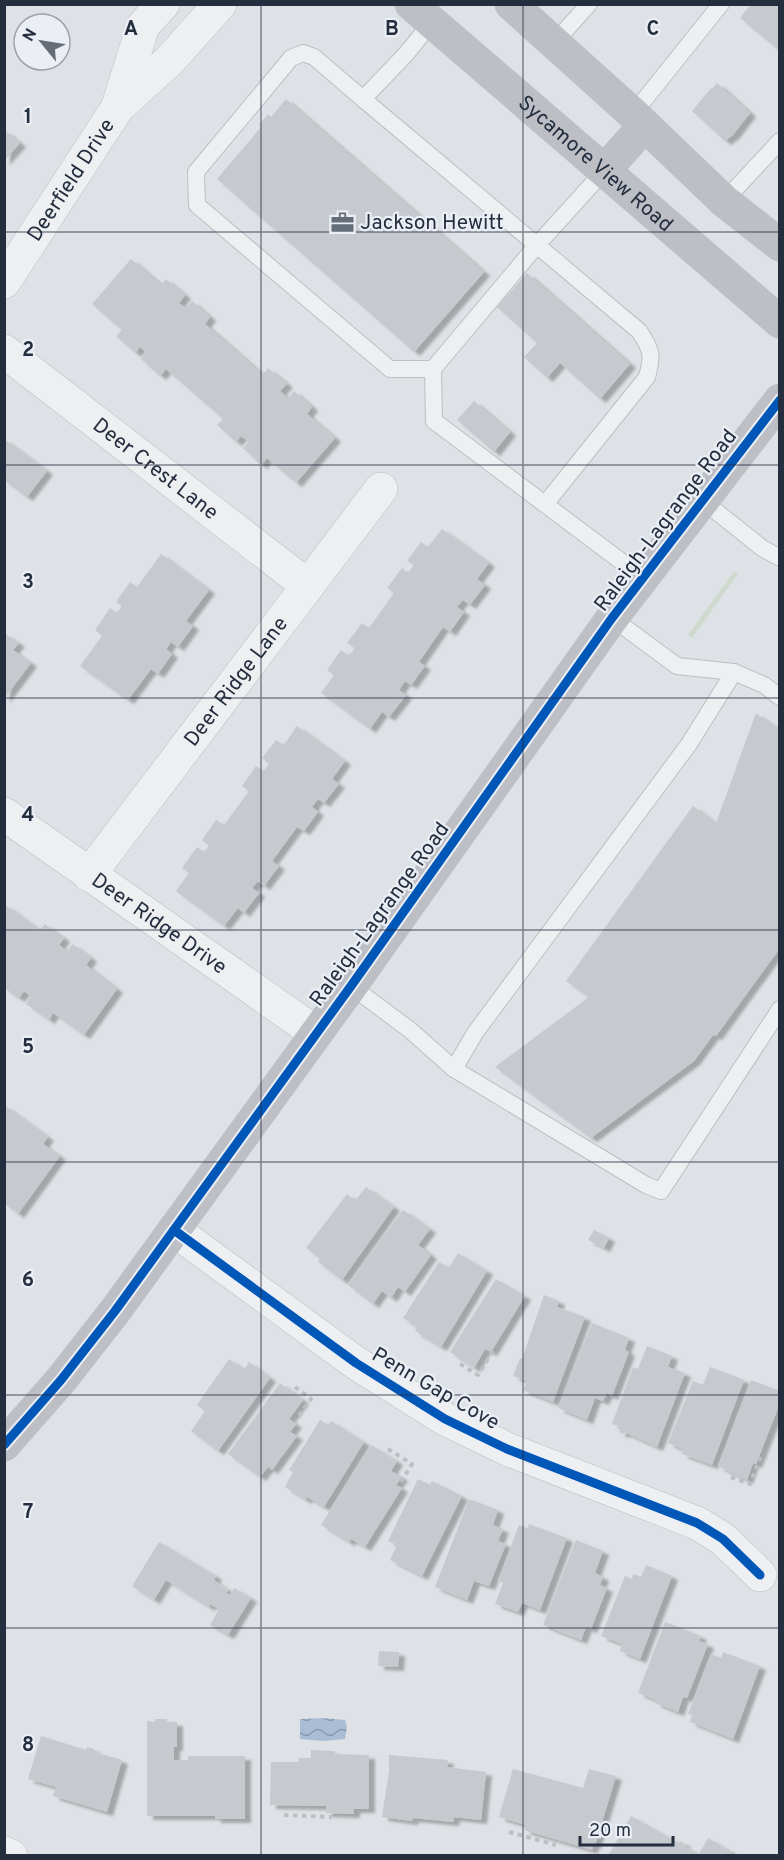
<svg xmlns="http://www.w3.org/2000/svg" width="784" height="1860" font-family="Overpass,sans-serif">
	<defs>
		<pattern id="water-waves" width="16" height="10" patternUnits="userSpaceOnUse" patternTransform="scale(1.5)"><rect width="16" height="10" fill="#a9bed4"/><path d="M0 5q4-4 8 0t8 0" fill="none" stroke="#899bad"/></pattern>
		<filter id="shadow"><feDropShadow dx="6" dy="4" stdDeviation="1.5" flood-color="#0004"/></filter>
	</defs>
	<rect width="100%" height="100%" fill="#dee1e5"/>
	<path fill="#cfd9ce" d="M734,571l4,3 -46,64 -4,-3z"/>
	<path fill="url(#water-waves)" d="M323,1718l22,2 2,7 -2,12 -22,2 -23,-2v-20z"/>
	<g fill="#c6c9cd" filter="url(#shadow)">
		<path d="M751,4h29v47l-40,-33z"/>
		<path d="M717,83l33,30 -17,22 -8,6 -33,-30 19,-23 1,1z"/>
		<path d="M286,99l198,173 -70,80 -197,-173 44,-52 -2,-2 9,-11 3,3z"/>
		<path d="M4,130l16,13 -16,18z"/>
		<path d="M131,259l30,26 5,-6 19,16 -6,8 7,5 6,-7 18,16 -5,7 58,51 5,-7 19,16 -7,7 8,7 6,-7 18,16 -5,7 28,24 -39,45 -29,-25 -6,7 -18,-17 6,-6 -8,-6 -5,6 -19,-17 6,-6 -57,-50 -6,7 -19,-17 5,-7 -6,-5 -5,6 -19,-17 6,-6 -30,-26z"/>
		<path d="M527,273l103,91 -30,35 -40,-36 -13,15 -23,-21 13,-14 -40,-36z"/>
		<path d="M474,401l36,31 -16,20 -37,-32z"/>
		<path d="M4,439l43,32 -20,26 -23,-17z"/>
		<path d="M442,529l47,34 -12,16 8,6 -15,20 -7,-5 -6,7 7,5 -14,20 -7,-5 -24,35 6,4 -14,19 -6,-4 -6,9 7,5 -17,22 -7,-5 -12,17 -49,-36 13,-18 -7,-5 14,-20 8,6 6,-8 -8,-5 15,-20 7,5 25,-35 -7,-5 15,-20 6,5 6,-8 -7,-4 14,-19 7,5z"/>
		<path d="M161,554l48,36 -23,31 7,5 -15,21 -7,-5 -5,7 6,5 -14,20 -7,-5 -23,31 -48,-34 22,-30 -7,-6 15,-22 7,5 5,-7 -6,-4 14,-20 7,5z"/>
		<path d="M4,633l15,10 -6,7 18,13 -27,36z"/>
		<path d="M756,713l24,17v218l-64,88 -3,-1 -19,26 -103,77 -96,-71 94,-70 -23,-16 127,-175 23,17z"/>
		<path d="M297,726l48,35 -13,18 7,5 -15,19 -6,-4 -6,8 6,5 -14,19 -7,-4 -25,34 7,5 -15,20 -6,-5 -6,7 7,5 -15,20 -6,-5 -14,18 -48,-35 13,-18 -7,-5 15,-21 7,5 5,-6 -7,-6 14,-20 8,5 25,-34 -7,-5 14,-20 8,5 5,-7 -7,-6 14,-18 8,5z"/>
		<path d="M4,904l36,26 5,-6 19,14 -5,7 8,6 6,-7 18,14 -5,7 31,24 -33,46 -31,-22 -4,7 -23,-16 5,-8 -7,-5 -5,7 -15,-10z"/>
		<path d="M4,1105l44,32 -5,7 17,12 -42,58 -14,-11z"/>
		<path d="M366,1187l28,20 -52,73 -24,-18 2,-4 -14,-10 41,-54 8,7z"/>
		<path d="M403,1210l27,19 -12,16 13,10 -26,37 -7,-5 -7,11 -9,-7 -9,13 -25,-19z"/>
		<path d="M594,1230l15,8 -5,10 -16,-8z"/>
		<path d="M458,1253l29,18 -46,76 -26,-16 2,-4 -14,-9 36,-56 10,6z"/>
		<path d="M496,1279l29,17 -34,56 -6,-3 -11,19 -24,-16z"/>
		<path d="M544,1295l15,6 -2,6 28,10 -32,85 -30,-12 4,-9 -14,-5 7,-18 2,1z"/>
		<path d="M592,1323l37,15 -4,12 4,2 -17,44 -5,-3 -4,8 -8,-3 -8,22 -29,-12z"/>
		<path d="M647,1346l25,10 -4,11 17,6 -28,74 -33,-15 -1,2 -4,-2 2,-5 -9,-3 21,-57 5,2z"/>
		<path d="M229,1359l15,11 5,-8 21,16 -52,73 -27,-20 14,-20 -8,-6z"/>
		<path d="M710,1367l34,13 -32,85 -30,-11 1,-5 -15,-6 25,-62 10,4z"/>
		<path d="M751,1380l29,11v12l-24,61 -3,-1 -6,17 -29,-14z"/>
		<path d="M280,1383l23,17 -14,19 7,5 -6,8 7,4 -25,34 -4,-3 -8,10 -32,-23z"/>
		<path d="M320,1420l8,5 3,-4 33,21 -40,65 -17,-10 -1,3 -21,-13 8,-15 -4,-2z"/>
		<path d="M371,1445l26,16 -6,10 11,6 -6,8 6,3 -37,59 -14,-8 -2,3 -28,-17z"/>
		<path d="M418,1479l12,6 2,-4 30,15 -40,80 -32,-16 7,-15 -9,-4z"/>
		<path d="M469,1499l29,11 -5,15 10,4 -5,12 8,3 -17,42 -15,-5 -7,19 -32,-13z"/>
		<path d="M529,1524l38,14 -27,72 -18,-7 -4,9 -23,-8 8,-21 -5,-2 21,-56 9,3z"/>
		<path d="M576,1540l27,11 -8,22 8,4 -3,8 7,3 -16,41 -5,-2 -5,13 -38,-15z"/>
		<path d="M159,1542l57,34 -2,4 15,10 -3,3 4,2 4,-7 17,10 -23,37 -18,-10 9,-16 -9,-5 -1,3 -43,-27 -12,20 -22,-14z"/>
		<path d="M646,1565l26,11 -32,83 -20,-8 2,-7 -21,-8 24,-60 7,3 1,-5 8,3z"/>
		<path d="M665,1622l36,14 -2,5 9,3 -21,54 -4,-1 -5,15 -23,-9 1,-3 -18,-7z"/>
		<path d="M379,1651l20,1 -1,15 -20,-1z"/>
		<path d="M723,1652l37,14 -27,73 -43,-17 2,-7 -4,-1 23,-60 10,4z"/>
		<path d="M155,1719h12v3h10v25h-3v13h14v-4h57v63h-30v-3h-68v-95l8,1z"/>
		<path d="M41,1736l45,14 1,-3 7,2v3l28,8 -15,52 -54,-16 3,-9 -28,-8z"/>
		<path d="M311,1750l24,1v3l34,1v54h-15v5l-28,-1v-7l-56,-1 1,-43h27l1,-4h12z"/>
		<path d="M389,1755l59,5 -1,7 39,5 -5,48 -27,-3 -1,5 -40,-4 -1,3 -30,-4 7,-46z"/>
		<path d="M513,1769l70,19 6,-19 27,7 -21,69 -2,-1 -1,6 -68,-20 2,-5 -27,-8z"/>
		<path d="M631,1816l48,27 1,-2 5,3 -1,2 15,8 9,-16 24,14 -2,4h-122z"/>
	</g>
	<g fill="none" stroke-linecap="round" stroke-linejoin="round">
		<defs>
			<g id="service">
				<path d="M432,22l-26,32 -43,45 276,232c13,19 14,24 8,46l-101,126"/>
				<path d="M554,43l35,-39"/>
				<path d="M363,99l-49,-42 -11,-4 -12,5 -95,114 1,33 193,164h43"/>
				<path d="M633,114l88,-110"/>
				<path d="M605,170l-68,75 -104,124 1,52 208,156"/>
				<path d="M724,201l56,-60"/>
				<path d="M702,500l60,48 18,10"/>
				<path d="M734,672l30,13 16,12"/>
				<path d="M351,986l59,44 44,39 21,-36 214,-289 45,-72 -57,-6 -65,-48"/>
				<path d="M454,1069l192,116 15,6 119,-182"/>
			</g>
			<g id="minor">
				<path d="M118,106l25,-80 20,-22"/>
				<path id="s1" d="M4,282l114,-175 51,-46 51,-57"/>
				<path id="s2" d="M4,351l304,235"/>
				<path id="s3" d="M4,814l312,219"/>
				<path id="s4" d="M89,875l292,-386"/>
				<path d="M174,1230l182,133 89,56 62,30 190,74 26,16 37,36"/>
				<path d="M4,1853l7,3"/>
			</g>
		</defs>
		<use href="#service" stroke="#bcbfc3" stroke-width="18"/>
		<use href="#minor" stroke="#bcbfc3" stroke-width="34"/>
		<g stroke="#bdbfc5" stroke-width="4" stroke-dasharray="4.5 4.5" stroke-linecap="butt">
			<path d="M460,1364l18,11 16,-26"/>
			<path d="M295,1387l16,12 -15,21"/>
			<path d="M388,1449l24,15 -11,18"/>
			<path d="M731,1477l19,7 12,-31"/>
			<path d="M284,1815l48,2"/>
			<path d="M509,1832l47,13"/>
		</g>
		<use href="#service" stroke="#eeeff1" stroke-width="16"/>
		<use href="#minor" stroke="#eeeff1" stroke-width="33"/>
		<g stroke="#bdbfc5" stroke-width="33">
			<path id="s5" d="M411,4l369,318"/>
			<path d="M511,4l122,110 91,87 56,44"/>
			<path d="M605,170l39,-44"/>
			<path d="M4,1445l57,-65 54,-69 236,-325 261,-368 168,-218"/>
		</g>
		<defs>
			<g id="cycleway">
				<path d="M174,1230l182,133 89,56 62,30 190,74 26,16 37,36"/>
				<path d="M4,1445l57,-65 54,-69 236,-325 261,-368 168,-218"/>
			</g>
		</defs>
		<use href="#cycleway" stroke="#ebeff5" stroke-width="13"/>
		<use href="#cycleway" stroke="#0057b8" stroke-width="9"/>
	</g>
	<path fill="none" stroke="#242e3f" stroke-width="1.5" stroke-opacity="0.55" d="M261,4v1852M523,4v1852M4,232h776M4,465h776M4,698h776M4,930h776M4,1162h776M4,1395h776M4,1628h776"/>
	<defs>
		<symbol id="office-bare" viewBox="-9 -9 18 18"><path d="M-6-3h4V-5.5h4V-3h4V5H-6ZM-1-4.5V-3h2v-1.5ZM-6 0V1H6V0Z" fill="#656d79" stroke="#ebeff5" stroke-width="2.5" paint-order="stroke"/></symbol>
	</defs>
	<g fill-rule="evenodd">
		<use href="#office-bare" x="326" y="206" width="33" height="33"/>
	</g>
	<g text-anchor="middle" stroke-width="4.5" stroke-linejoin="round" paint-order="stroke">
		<g font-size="21" fill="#242e3f" stroke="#ebeff5">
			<text dy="7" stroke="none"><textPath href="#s5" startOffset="244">Sycamore View Road</textPath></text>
			<text dy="7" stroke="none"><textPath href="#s1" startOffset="122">Deerfield Drive</textPath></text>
			<text dy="7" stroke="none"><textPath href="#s2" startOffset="192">Deer Crest Lane</textPath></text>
			<text transform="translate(665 520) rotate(-53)" y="7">Raleigh-Lagrange Road</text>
			<text dy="7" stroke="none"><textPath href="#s4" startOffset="243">Deer Ridge Lane</textPath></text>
			<text transform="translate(379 914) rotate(-54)" y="7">Raleigh-Lagrange Road</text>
			<text dy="7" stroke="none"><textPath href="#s3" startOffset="190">Deer Ridge Drive</textPath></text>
			<text transform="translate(436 1388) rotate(30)" y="7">Penn Gap Cove</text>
		</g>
		<g font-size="21" fill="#242e3f" stroke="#ebeff5" text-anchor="start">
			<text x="360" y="229">Jackson Hewitt</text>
		</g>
	</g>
	<g font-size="20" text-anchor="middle" font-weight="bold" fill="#242e3f" stroke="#ebeff5" stroke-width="4.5" stroke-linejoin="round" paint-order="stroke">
		<text x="131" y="35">A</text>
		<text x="392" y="35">B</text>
		<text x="653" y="35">C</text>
		<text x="28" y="123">1</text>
		<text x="28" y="356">2</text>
		<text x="28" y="588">3</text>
		<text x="28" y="821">4</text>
		<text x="28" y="1053">5</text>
		<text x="28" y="1286">6</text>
		<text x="28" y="1518">7</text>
		<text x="28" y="1751">8</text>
	</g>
	<rect width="784" height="1860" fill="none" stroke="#242e3f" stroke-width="12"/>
	<g transform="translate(42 42) rotate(300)"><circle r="28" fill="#ebeff5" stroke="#9ba2ac" stroke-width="1.5"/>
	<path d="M0-4.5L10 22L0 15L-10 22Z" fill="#656d79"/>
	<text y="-9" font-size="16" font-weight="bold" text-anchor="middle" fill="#242e3f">N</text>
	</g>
	<path d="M580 1836v9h93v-9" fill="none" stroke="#242e3f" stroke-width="3"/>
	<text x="589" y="1836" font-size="18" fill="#242e3f" stroke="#ebeff5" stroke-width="4.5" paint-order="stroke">20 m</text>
</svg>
